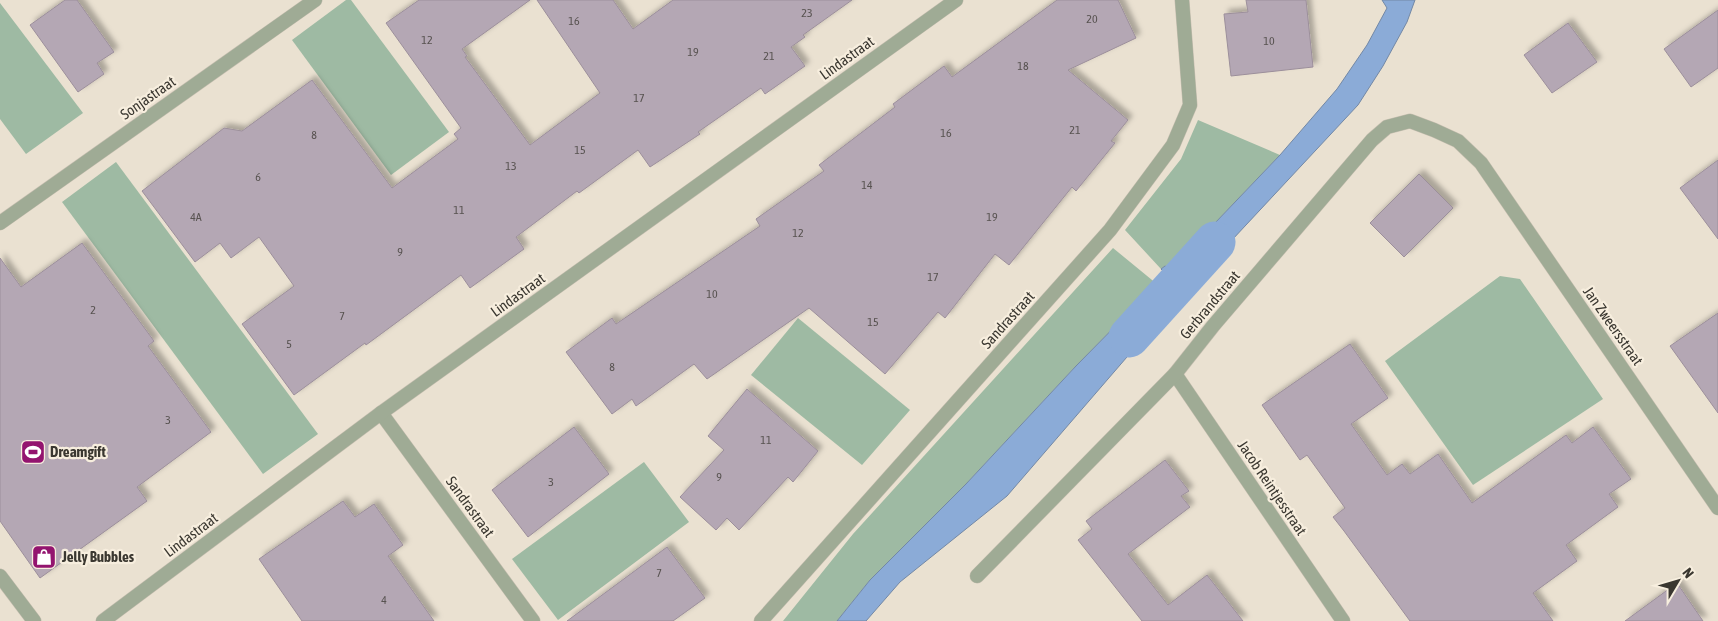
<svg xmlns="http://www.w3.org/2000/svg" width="1718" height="621" font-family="'Asap Condensed',sans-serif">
	<defs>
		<filter id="shadow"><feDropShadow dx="4.5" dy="-4.5" stdDeviation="2.5" flood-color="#0004"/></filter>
	</defs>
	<rect width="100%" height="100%" fill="#eae1d1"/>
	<g fill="#9ebaa3">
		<path d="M346,0h5l98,132 -58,43 -99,-135z"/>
		<path d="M0,3l83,110 -57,41 -26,-35z"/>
		<path d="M1198,120l82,35 -109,114 -6,-3 -4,3 -36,-39 56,-71z"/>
		<path d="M116,162l202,272 -55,40 -201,-272z"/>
		<path d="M1113,248l50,41h-5l-14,8 -68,69 -110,118 -96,96 -33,41h-54l70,-87z"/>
		<path d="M1500,276l20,3 83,120 -130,86 -88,-124z"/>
		<path d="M798,318l112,92 -48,55 -111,-90z"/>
		<path d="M644,462l45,60 -131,98 -46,-61z"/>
	</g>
	<g fill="#8babd7" stroke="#7388a5">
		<path d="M1382,0h33l-8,22 -24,44 -25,39 -168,180 4,7 -6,4 -27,-27 4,-3 6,3 109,-114 57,-66 30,-44 20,-37z"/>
		<path d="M1158,289h5l10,11 -2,6 -164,190 -107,86 -34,39h-29l33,-41 96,-96 110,-118 68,-69z"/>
	</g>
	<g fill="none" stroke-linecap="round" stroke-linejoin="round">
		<path stroke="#8babd7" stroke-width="41" d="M1129,337l86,-95"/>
	</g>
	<g fill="#b4a7b4" stroke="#9c8f9b" filter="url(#shadow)">
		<path d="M65,0h12l37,52 -17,11 7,11 -26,18 -48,-67z"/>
		<path d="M419,0h111l-68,49 5,7 -2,1 65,88 70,-52 -63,-93h76l20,29 40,-29h179l-49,35 2,2 -14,10 14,19 -40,28 -4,-6 -63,44 2,2 -50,33 -12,-17 -59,43 -2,-2 -61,46 8,12 -54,39 -9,-13 -95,70 -1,-2 -71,52 -52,-71 52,-38 -35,-49 -28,21 -11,-15 -25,19 -53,-71 82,-63 18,3 70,-51 80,108 66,-49 -4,-5 7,-6 -75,-105z"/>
		<path d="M1057,0h61l18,38 -68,32 60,50 -17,21 4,2 -39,48 -4,-4 -63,78 -14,-11 -50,64 -7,-6 -53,62 -76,-66 -102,71 -13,-15 -58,42 -4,-7 -20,15 -46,-62 46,-34 4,6 144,-98 -4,-7 68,-48 -5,-6 76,-58 -2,-3 51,-38 8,11z"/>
		<path d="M1246,0h60l7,67 -82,9 -7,-62 24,-2z"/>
		<path d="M1718,10v58l-27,19 -27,-38z"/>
		<path d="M1568,23l29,39 -45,31 -28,-38z"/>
		<path d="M1718,160v79l-38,-51z"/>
		<path d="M1419,174l34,34 -49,49 -34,-34z"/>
		<path d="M82,243l72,98 -6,5 63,86 -74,55 10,14 -107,77 -40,-57v-263l21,29z"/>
		<path d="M1718,313v100l-48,-67z"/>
		<path d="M1350,344l38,54 -37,26 36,51 15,-11 8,10 28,-20 34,49 94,-68 6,8 21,-16 38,52 -22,15 9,13 -52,38 11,16 -44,32 20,28h-143l-66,-90 -11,-14 12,-9 -38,-53 -7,5 -38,-55z"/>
		<path d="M747,389l71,62 -25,31 -5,-5 -49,53 -12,-12 -11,12 -36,-33 44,-47 -16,-14z"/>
		<path d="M574,427l35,47 -81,63 -36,-47z"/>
		<path d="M1165,460l24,31 -8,5 9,11 -62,47 40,51 39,-30 36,46h-101l-64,-81 14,-11 -6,-8z"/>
		<path d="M343,501l12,16 19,-13 29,41 -15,11 46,65h-132l-43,-62z"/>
		<path d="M667,547l38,51 -32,23h-106z"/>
		<path d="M1677,583l26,38h-78z"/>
	</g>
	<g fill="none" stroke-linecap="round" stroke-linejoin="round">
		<defs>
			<g id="minor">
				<path d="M0,223l315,-223"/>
				<path d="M1175,374l168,247"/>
				<path d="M381,413l152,208"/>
				<path d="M977,576l198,-202 38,-48 159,-186 15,-13 23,-6 24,9 24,11 23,22 237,345"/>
				<path d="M103,621l278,-208 575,-413"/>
				<path d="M761,621l349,-391 63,-85 17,-40 -8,-105"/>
			</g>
			<path id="tertiary" d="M0,576l34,45"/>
		</defs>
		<use href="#minor" stroke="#c7bfb1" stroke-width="15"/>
		<use href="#tertiary" stroke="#c7bfb1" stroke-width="15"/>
		<use href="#minor" stroke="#9fab95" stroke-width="14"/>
		<use href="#tertiary" stroke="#9fab95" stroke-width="14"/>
	</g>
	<defs>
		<symbol id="stadium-square" viewBox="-11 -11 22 22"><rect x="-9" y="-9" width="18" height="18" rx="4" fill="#93146f" stroke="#f7eede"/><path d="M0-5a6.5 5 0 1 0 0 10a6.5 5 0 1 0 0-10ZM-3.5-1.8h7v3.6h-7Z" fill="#fff"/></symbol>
		<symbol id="shop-square" viewBox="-11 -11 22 22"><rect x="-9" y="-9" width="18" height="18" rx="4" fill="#93146f" stroke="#f7eede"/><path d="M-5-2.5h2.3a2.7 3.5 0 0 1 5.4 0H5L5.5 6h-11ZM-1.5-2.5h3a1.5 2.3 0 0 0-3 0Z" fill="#fff"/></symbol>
	</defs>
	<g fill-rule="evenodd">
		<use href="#stadium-square" x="19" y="438" width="28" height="28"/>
		<use href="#shop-square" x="30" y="543" width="28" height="28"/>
	</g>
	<g text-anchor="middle" stroke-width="4.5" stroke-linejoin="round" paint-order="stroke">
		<g font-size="12" fill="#585351">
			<text x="807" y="17">23</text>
			<text x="1092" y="23">20</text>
			<text x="574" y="25">16</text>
			<text x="427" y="44">12</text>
			<text x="1269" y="45">10</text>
			<text x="693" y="56">19</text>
			<text x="769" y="60">21</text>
			<text x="1023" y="70">18</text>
			<text x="639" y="102">17</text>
			<text x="1075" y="134">21</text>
			<text x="946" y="137">16</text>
			<text x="314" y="139">8</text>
			<text x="580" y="154">15</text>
			<text x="511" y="170">13</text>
			<text x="258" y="181">6</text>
			<text x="867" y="189">14</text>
			<text x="459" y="214">11</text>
			<text x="196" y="221">4A</text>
			<text x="992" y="221">19</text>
			<text x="798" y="237">12</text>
			<text x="400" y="256">9</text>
			<text x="933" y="281">17</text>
			<text x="712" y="298">10</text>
			<text x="93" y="314">2</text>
			<text x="342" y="320">7</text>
			<text x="873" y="326">15</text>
			<text x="289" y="348">5</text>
			<text x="612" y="371">8</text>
			<text x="168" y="424">3</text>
			<text x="766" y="444">11</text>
			<text x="719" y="481">9</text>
			<text x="551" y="486">3</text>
			<text x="659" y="577">7</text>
			<text x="384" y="604">4</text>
		</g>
		<g font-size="15" fill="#3a3730" stroke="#f7eede">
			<text transform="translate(847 58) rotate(-36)" y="5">Lindastraat</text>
			<text transform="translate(148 98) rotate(-35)" y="5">Sonjastraat</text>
			<text transform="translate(518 295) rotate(-36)" y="5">Lindastraat</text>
			<text transform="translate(1210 305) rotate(-50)" y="5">Gerbrandstraat</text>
			<text transform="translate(1008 320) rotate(-48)" y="5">Sandrastraat</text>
			<text transform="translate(1613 326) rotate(55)" y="5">Jan Zweersstraat</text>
			<text transform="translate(1272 488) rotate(56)" y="5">Jacob Reintjesstraat</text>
			<text transform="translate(470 507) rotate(54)" y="5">Sandrastraat</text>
			<text transform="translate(191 535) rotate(-37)" y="5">Lindastraat</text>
		</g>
		<g font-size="15" font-weight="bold" fill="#3a3730" stroke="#f7eede" text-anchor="start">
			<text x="50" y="457">Dreamgift</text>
			<text x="62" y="562">Jelly Bubbles</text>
		</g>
	</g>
	<g transform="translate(1678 581) rotate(52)" stroke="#f7eede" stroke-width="4" paint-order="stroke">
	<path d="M0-4L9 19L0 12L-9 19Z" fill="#3a3730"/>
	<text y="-8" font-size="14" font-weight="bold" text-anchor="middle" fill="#3a3730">N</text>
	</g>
</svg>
